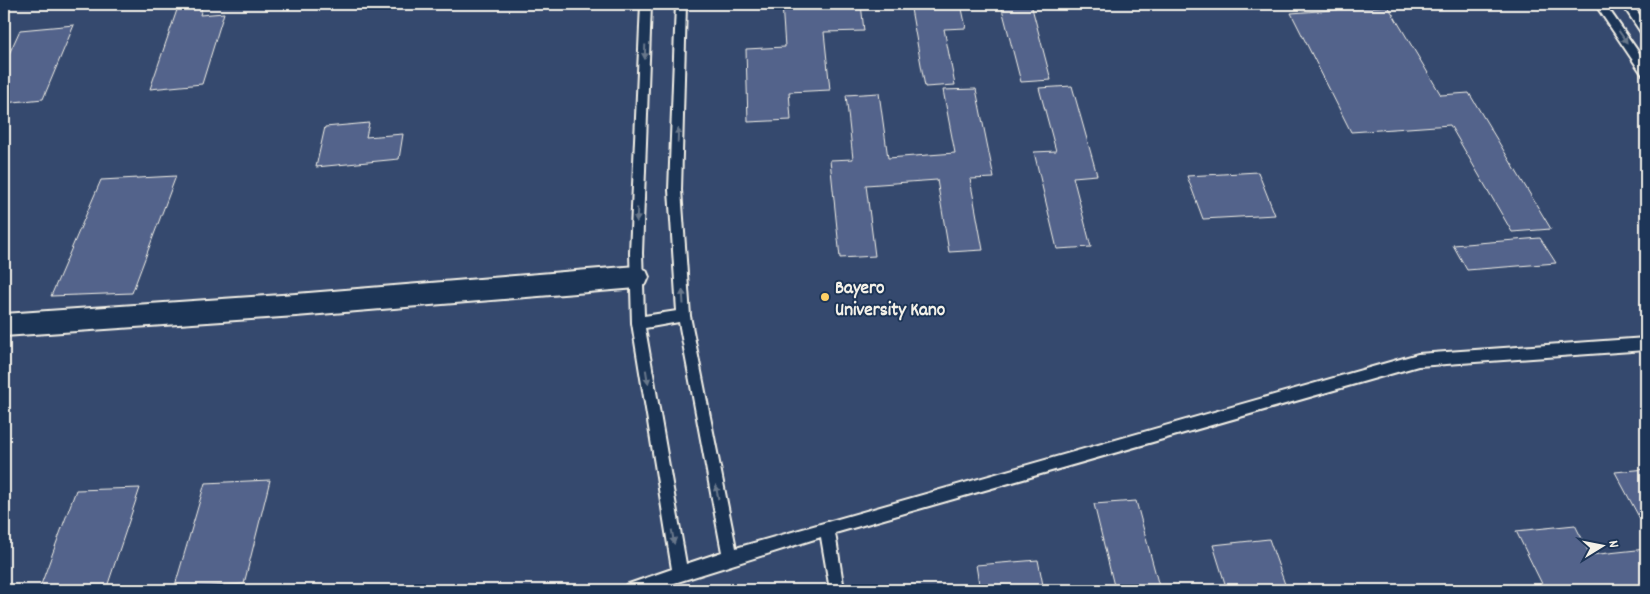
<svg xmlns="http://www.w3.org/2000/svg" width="1650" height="594" font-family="Dekko,sans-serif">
	<rect width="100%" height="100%" fill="#283e61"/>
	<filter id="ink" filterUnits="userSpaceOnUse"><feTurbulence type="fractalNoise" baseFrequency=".02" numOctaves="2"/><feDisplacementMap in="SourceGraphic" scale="10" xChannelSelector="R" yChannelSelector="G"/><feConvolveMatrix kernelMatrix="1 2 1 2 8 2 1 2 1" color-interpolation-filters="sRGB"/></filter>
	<g filter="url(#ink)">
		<rect fill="#35496e" x="4" y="4" width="1642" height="586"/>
		<g fill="#53648b" stroke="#f4f1e8">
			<path d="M179,4h24l-3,11 24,-2 -22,71 -52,5z"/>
			<path d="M782,4h79l3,27 -40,1 6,58 -41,2 2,28 -43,2 -2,-73 39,-2z"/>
			<path d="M930,4h31l5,24 -22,1 11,56 -30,2 -14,-78 20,-1z"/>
			<path d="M1031,4l20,76 -30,2 -20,-77z"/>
			<path d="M1388,6l53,89 28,-2 82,136 -39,3 -62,-107 -99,7 -60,-119z"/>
			<path d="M74,25l-31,74 -39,4v-38l16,-35z"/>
			<path d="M1072,86l25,89 -24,2 18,70 -34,2 -23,-97 22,-1 -17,-63z"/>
			<path d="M976,89l18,89 -24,1 13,71 -34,2 -12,-72 -71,5 9,71 -35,2 -10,-98 23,-1 -7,-64 33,-2 9,65 67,-5 -12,-63z"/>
			<path d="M369,123l-3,14 37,-3 -4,25 -83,8 9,-40z"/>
			<path d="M1258,172l17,43 -72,4 -16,-43z"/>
			<path d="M176,176l-44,117 -81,3 50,-116z"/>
			<path d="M1540,238l16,25 -89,7 -14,-25z"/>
			<path d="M1646,469v61l-31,-58z"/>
			<path d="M270,480l-26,104 -70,5 31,-106z"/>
			<path d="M140,488l-34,102h-67l37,-100z"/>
			<path d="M1136,501l24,89h-45l-21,-86z"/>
			<path d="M1575,525l15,30 56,-6v41h-101l-29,-59z"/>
			<path d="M1269,539l18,51h-60l-14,-45z"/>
			<path d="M1038,560l6,30h-64l-4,-25z"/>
		</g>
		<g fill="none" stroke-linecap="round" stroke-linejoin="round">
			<defs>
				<g id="service">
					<path d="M641,4h10l-9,249 2,63 33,-5 -8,-121 7,-186h10l-5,186 9,126 46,232 682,-194 228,-16v12l-228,16 -583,167 9,57h-14l-9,-53 -169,53h-28l2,-5 46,-16 -40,-246 -2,-70zM679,322l43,230 -36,12 -41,-236z"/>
					<path d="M1595,4h10l41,59v12l-4,-1z"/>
					<path d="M1622,4h10l14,20v11l-4,-1z"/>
				</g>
				<path id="minor" d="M637,266l9,4 3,7 -3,7 -9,4 -341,28 -292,20v-22l292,-20z"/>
			</defs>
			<use href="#service" stroke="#f4f1e8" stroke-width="4"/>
			<use href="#minor" stroke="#f4f1e8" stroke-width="4"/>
			<use href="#service" fill="#1d3557" fill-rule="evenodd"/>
			<use href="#minor" fill="#1d3557" fill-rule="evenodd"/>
		</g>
		<defs><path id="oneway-solid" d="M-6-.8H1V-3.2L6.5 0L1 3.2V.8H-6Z" transform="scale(1.25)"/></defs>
		<g fill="#68778a">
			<use href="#oneway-solid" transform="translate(1623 37) rotate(55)"/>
			<use href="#oneway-solid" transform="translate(645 52) rotate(92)"/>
			<use href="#oneway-solid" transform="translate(678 135) rotate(-88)"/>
			<use href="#oneway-solid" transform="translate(637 215) rotate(92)"/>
			<use href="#oneway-solid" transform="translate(683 297) rotate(-94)"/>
			<use href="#oneway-solid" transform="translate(647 377) rotate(81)"/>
			<use href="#oneway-solid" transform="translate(717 492) rotate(-101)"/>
			<use href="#oneway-solid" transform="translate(673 537) rotate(80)"/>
		</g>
	</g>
	<circle fill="#ffd166" stroke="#1d3557" stroke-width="2" cx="825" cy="297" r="5"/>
	<g text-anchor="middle" stroke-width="4" stroke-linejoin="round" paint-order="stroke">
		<g font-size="19" font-weight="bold" fill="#f4f1e8" stroke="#1d3557" text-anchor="start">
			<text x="835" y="293">Bayero<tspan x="835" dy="22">University Kano</tspan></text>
		</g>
	</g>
	<rect width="1650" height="594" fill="none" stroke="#1d3557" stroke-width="20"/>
	<rect x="10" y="10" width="1630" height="574" fill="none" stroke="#f4f1e8" stroke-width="2" filter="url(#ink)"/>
	<g transform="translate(1602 546) rotate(80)" stroke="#1d3557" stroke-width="4" paint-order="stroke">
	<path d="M0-4L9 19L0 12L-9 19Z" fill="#f4f1e8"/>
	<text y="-8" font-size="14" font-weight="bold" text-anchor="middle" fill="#f4f1e8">N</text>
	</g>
</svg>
